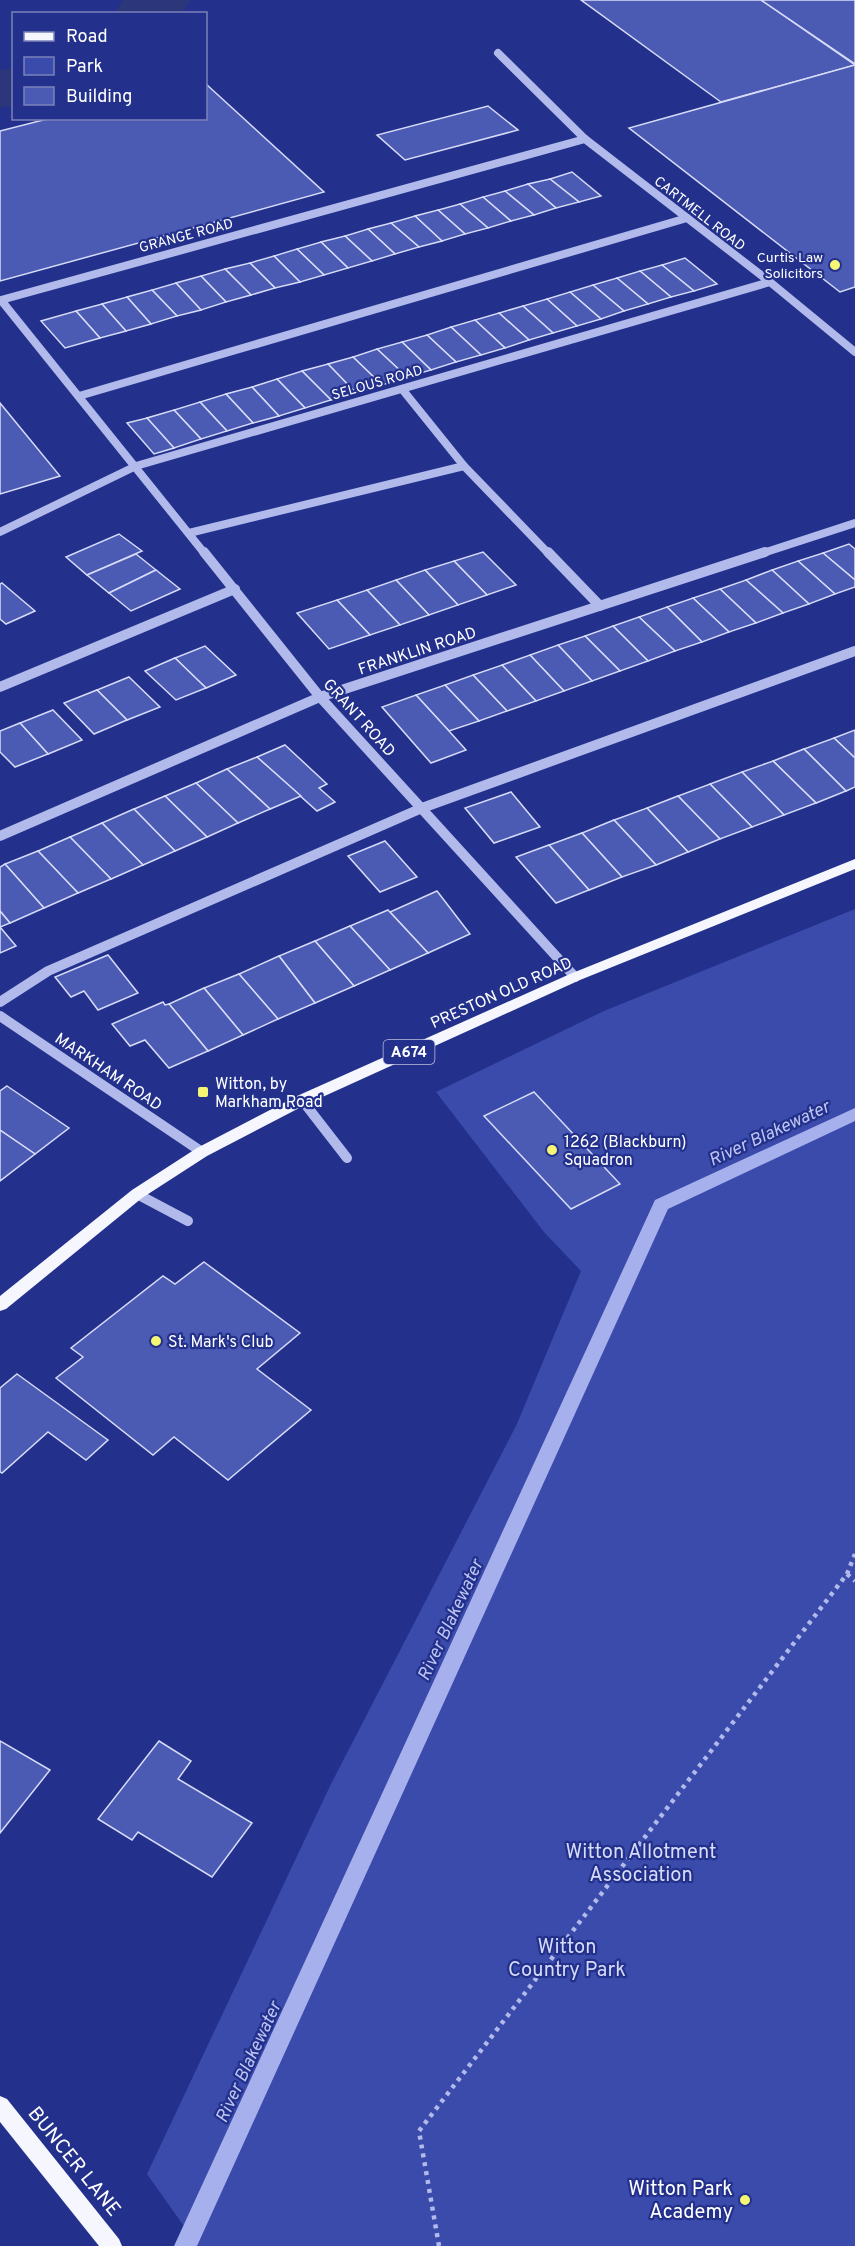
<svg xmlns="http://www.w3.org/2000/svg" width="855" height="2246" font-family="Overpass,sans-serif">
	<rect width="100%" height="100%" fill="#23318c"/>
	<path fill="#3b4bab" d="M855,909v1337h-657l-51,-72 184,-390 185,-358 65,-155 -37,-39 -108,-140 168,-81z"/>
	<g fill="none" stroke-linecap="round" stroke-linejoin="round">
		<path fill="#a5b0ec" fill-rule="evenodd" d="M855,1108v13l-187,88 -471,1037h-23l481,-1046z"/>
		<g fill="#2c367b" fill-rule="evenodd">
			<path d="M123,0h67l-9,14h-67z"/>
			<path d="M14,67v38l-14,3v-38z"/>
		</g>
	</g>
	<g fill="#4b5ab3" stroke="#d6dbf8" stroke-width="1.5">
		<path d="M581,0h180l94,65 -134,37z"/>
		<path d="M761,0h94v64z"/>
		<path d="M855,65v222l-15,5 -211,-164z"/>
		<path d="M206,84l118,108 -324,89v-150l51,-13h155z"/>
		<path d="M488,106l30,24 -113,30 -28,-25z"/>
		<path d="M572,172l29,24 -22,6 -29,-23z"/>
		<path d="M550,179l29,23 -23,6 -28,-24z"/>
		<path d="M528,184l28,24 -22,7 -29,-24z"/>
		<path d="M505,191l29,24 -23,6 -28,-24z"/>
		<path d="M483,197l28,24 -23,7 -28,-24z"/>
		<path d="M460,204l28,24 -23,6 -27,-24z"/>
		<path d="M438,210l27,24 -23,7 -27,-25z"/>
		<path d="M415,216l27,25 -23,6 -28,-24z"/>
		<path d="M391,223l28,24 -24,7 -27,-25z"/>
		<path d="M368,229l27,25 -23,7 -27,-25z"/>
		<path d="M345,236l27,25 -24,7 -27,-26z"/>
		<path d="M321,242l27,26 -24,7 -27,-26z"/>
		<path d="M297,249l27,26 -24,7 -26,-26z"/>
		<path d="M274,256l26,26 -25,6 -25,-25z"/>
		<path d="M685,258l32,26 -23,7 -32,-26z"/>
		<path d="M250,263l25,25 -24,7 -26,-26z"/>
		<path d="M662,265l32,26 -23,6 -31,-26z"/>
		<path d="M225,269l26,26 -25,7 -25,-26z"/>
		<path d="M640,271l31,26 -23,7 -31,-26z"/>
		<path d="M201,276l25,26 -25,8 -25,-27z"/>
		<path d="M617,278l31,26 -24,7 -31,-26z"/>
		<path d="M176,283l25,27 -24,6 -25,-26z"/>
		<path d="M593,285l31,26 -23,8 -31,-27z"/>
		<path d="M152,290l25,26 -26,8 -24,-27z"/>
		<path d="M570,292l31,27 -24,7 -30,-27z"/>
		<path d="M127,297l24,27 -25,7 -24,-27z"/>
		<path d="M547,299l30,27 -24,7 -30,-27z"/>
		<path d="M102,304l24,27 -26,7 -24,-27z"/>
		<path d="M523,306l30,27 -24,7 -30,-27z"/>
		<path d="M76,311l24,27 -35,10 -24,-27z"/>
		<path d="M499,313l30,27 -24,8 -30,-28z"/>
		<path d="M475,320l30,28 -24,7 -30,-28z"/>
		<path d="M451,327l30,28 -25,7 -29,-27z"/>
		<path d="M427,335l29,27 -25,8 -29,-28z"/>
		<path d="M402,342l29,28 -24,7 -30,-28z"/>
		<path d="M377,349l30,28 -25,8 -29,-28z"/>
		<path d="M353,357l29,28 -26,8 -28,-29z"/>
		<path d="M328,364l28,29 -25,7 -29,-29z"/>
		<path d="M302,371l29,29 -26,8 -28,-29z"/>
		<path d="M277,379l28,29 -26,8 -27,-29z"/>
		<path d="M252,387l27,29 -26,7 -27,-29z"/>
		<path d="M226,394l27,29 -26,8 -27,-29z"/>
		<path d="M200,402l27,29 -26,8 -27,-29z"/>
		<path d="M0,403l60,73 -60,18z"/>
		<path d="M174,410l27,29 -27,9 -27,-30z"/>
		<path d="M147,418l27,30 -20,6 -27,-31z"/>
		<path d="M119,534l23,17 -55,24 -21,-18z"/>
		<path d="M849,544l6,5v31l-32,-27z"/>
		<path d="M483,552l33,33 -29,10 -33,-34z"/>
		<path d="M823,553l32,27v7l-20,7 -37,-33z"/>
		<path d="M136,554l20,16 -47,23 -22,-18z"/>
		<path d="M454,561l33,34 -29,10 -33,-35z"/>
		<path d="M798,561l37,33 -26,10 -37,-34z"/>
		<path d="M156,570l24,19 -49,22 -22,-18z"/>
		<path d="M425,570l33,35 -29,10 -33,-35z"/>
		<path d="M772,570l37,34 -26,9 -37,-33z"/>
		<path d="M396,580l33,35 -29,10 -33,-35z"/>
		<path d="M746,580l37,33 -27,10 -36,-34z"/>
		<path d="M2,583l33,28 -29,13 -6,-5v-35z"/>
		<path d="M720,589l36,34 -27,9 -36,-34z"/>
		<path d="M367,590l33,35 -30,10 -33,-35z"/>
		<path d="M693,598l36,34 -27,10 -35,-35z"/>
		<path d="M337,600l33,35 -41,14 -32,-36z"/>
		<path d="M667,607l35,35 -27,9 -36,-34z"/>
		<path d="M639,617l36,34 -27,10 -35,-35z"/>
		<path d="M613,626l35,35 -28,10 -35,-35z"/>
		<path d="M585,636l35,35 -28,10 -34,-36z"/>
		<path d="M558,645l34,36 -28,10 -34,-36z"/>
		<path d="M205,646l31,29 -30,13 -31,-30z"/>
		<path d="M530,655l34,36 -28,10 -34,-36z"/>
		<path d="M175,658l31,30 -30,12 -31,-29z"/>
		<path d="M502,665l34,36 -29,10 -34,-36z"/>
		<path d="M473,675l34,36 -28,10 -34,-36z"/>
		<path d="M129,677l31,30 -33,13 -30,-30z"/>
		<path d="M445,685l34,36 -30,10 -33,-36z"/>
		<path d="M97,690l30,30 -33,14 -30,-31z"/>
		<path d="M416,695l33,36 17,19 -35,13 -49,-56z"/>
		<path d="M53,710l29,30 -34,14 -28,-31z"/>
		<path d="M20,723l28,31 -33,13 -15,-15v-21z"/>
		<path d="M855,730v28l-21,-20z"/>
		<path d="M834,738l21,20v29l-9,4 -42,-42z"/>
		<path d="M285,745l42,39 -8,4 16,14 -18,9 -60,-54z"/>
		<path d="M804,749l42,42 -30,12 -43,-42z"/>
		<path d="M257,757l44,39 -31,13 -43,-40z"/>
		<path d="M773,761l43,42 -32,12 -42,-43z"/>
		<path d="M227,769l43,40 -32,14 -42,-40z"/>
		<path d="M742,772l42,43 -32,12 -42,-43z"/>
		<path d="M196,783l42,40 -31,14 -42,-41z"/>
		<path d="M710,784l42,43 -32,12 -42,-43z"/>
		<path d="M511,792l29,35 -46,16 -29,-35z"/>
		<path d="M165,796l42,41 -32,14 -41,-42z"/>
		<path d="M678,796l42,43 -32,13 -41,-44z"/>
		<path d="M647,808l41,44 -32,13 -42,-45z"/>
		<path d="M134,809l41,42 -32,14 -41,-42z"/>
		<path d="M614,820l42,45 -34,12 -40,-44z"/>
		<path d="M102,823l41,42 -32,14 -41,-42z"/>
		<path d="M582,833l40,44 -33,13 -40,-45z"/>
		<path d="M70,837l41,42 -33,14 -40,-42z"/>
		<path d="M385,841l32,36 -37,15 -32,-36z"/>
		<path d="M549,845l40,45 -33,13 -40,-46z"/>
		<path d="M38,851l40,42 -34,15 -39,-44z"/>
		<path d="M5,864l39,44 -34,15 -10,-12v-44z"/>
		<path d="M437,891l33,43 -42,19 -38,-41z"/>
		<path d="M388,910l40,43 -38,17 -40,-44z"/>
		<path d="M0,911l10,12 -10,4 16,19 -16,7z"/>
		<path d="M350,926l40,44 -36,16 -39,-45z"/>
		<path d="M315,941l39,45 -39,17 -36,-47z"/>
		<path d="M108,955l30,38 -40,17 -14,-19 -13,6 -16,-20z"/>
		<path d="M279,956l36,47 -37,16 -39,-45z"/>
		<path d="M239,974l39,45 -35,16 -39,-47z"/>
		<path d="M204,988l39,47 -35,16 -39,-47z"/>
		<path d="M163,1002l2,3 4,-1 39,47 -39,17 -24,-28 -15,6 -18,-22z"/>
		<path d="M7,1086l62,42 -34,26 -35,-24v-39z"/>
		<path d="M534,1092l86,92 -49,25 -87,-93z"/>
		<path d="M0,1130l35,24 -35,27z"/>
		<path d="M204,1262l96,71 -43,36 54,41 -83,70 -54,-43 -21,18 -97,-77 27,-21 -12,-9 92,-72 12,8z"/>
		<path d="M17,1374l91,66 -22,20 -38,-28 -46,41 -2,-1v-84z"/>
		<path d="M0,1741l50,29 -50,63z"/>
		<path d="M159,1741l32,20 -13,18 74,44 -40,54 -74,-45 -6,8 -34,-21z"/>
	</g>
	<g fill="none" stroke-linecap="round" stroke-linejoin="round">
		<g stroke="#b1baeb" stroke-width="4.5" stroke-dasharray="4 5" stroke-linecap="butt">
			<path d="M847,1574l8,7"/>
			<path d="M439,2246l-20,-115 428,-557 8,-20"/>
		</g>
		<g stroke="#b1baeb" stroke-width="8">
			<path d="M498,53l87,86 185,143 85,70"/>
			<path d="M79,396l608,-178"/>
			<path d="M464,466l85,88"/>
			<path d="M0,532l136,-66 634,-184"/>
			<path d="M189,533l275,-67 -62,-77"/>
			<path d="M205,554l-204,-254 584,-161"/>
			<path d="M760,554l95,-31"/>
		</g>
		<g stroke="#b1baeb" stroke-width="10">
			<path d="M204,552l116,145 255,280"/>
			<path d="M548,552l52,54"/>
			<path d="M0,687l235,-98"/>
			<path d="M0,836l320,-139 445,-145"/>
			<path d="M0,1002l48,-31 374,-163 433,-157"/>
			<path d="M0,1016l202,136"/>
			<path d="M302,1100l45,58"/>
			<path d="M137,1194l51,27"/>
		</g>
		<g fill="#f5f6fe" fill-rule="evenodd">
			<path d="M855,859v10l-275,111 -273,124 -100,52 -65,42 -136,111 -6,2v-15l132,-106 65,-42 100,-52 273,-122z"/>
			<path d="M0,2096l7,3 112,140 3,7h-23l-99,-124z"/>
		</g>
	</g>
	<g fill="#f4f674" stroke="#23318c" stroke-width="2">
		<circle cx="835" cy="265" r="6"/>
		<rect x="197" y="1086" width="12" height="12" rx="3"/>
		<circle cx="552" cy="1150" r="6"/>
		<circle cx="156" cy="1341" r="6"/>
		<circle cx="745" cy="2200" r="6"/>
	</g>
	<g text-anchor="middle" stroke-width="4.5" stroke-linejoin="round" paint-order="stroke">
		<g font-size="14" fill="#fff" stroke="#23318c">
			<text transform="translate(700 213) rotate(38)" y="5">CARTMELL ROAD</text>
			<text transform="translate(186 235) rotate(-15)" y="5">GRANGE ROAD</text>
			<text transform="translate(377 382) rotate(-16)" y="5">SELOUS ROAD</text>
		</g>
		<g font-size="14" fill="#fff" stroke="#23318c" text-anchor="end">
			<text x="823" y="262">Curtis Law<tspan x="823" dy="16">Solicitors</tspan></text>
		</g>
		<rect fill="#23318c" stroke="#bdc1dc" stroke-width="1.5" x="383.5" y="1040" width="51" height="24" rx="4.5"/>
		<g font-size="15" font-weight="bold" fill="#fff">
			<text x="409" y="1057">A674</text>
		</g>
		<g font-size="16" fill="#fff" stroke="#23318c">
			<text transform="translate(417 650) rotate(-18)" y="6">FRANKLIN ROAD</text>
			<text transform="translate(360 717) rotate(48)" y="6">GRANT ROAD</text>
			<text transform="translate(501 992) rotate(-24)" y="6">PRESTON OLD ROAD</text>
			<text transform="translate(109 1071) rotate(34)" y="6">MARKHAM ROAD</text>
		</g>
		<g font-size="16" fill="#fff" stroke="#23318c" text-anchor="start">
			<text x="215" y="1089">Witton, by<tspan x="215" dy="18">Markham Road</tspan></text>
			<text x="564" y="1147">1262 (Blackburn)<tspan x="564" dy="18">Squadron</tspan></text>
			<text x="168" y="1347">St. Mark's Club</text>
		</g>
		<g font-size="18" font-style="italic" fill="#bdc5f2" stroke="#23318c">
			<text transform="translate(769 1133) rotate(-25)" y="6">River Blakewater</text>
			<text transform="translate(450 1620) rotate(-65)" y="6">River Blakewater</text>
			<text transform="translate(248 2062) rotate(-65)" y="6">River Blakewater</text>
		</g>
		<g font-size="20" fill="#d6dbf8" stroke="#23318c">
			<text x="641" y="1858">Witton Allotment<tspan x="641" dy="23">Association</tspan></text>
			<text x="567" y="1953">Witton<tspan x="567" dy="23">Country Park</tspan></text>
		</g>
		<g font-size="20" fill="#fff" stroke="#23318c">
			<text transform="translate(75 2161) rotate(51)" y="7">BUNCER LANE</text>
		</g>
		<g font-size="20" fill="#fff" stroke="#23318c" text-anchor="end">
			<text x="733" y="2195">Witton Park<tspan x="733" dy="23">Academy</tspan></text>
		</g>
	</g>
	<rect x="12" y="12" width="195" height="108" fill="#23318c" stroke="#7b83ba" stroke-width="1.5"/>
	<rect x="24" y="32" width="30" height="9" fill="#f5f6fe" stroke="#7b83ba" stroke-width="1.5"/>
	<text x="66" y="42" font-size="18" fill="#ffffff">Road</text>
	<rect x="24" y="57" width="30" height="18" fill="#3b4bab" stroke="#7b83ba" stroke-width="1.5"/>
	<text x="66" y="72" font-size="18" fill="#ffffff">Park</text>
	<rect x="24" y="87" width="30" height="18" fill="#4b5ab3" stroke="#7b83ba" stroke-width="1.5"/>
	<text x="66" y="102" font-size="18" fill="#ffffff">Building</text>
</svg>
